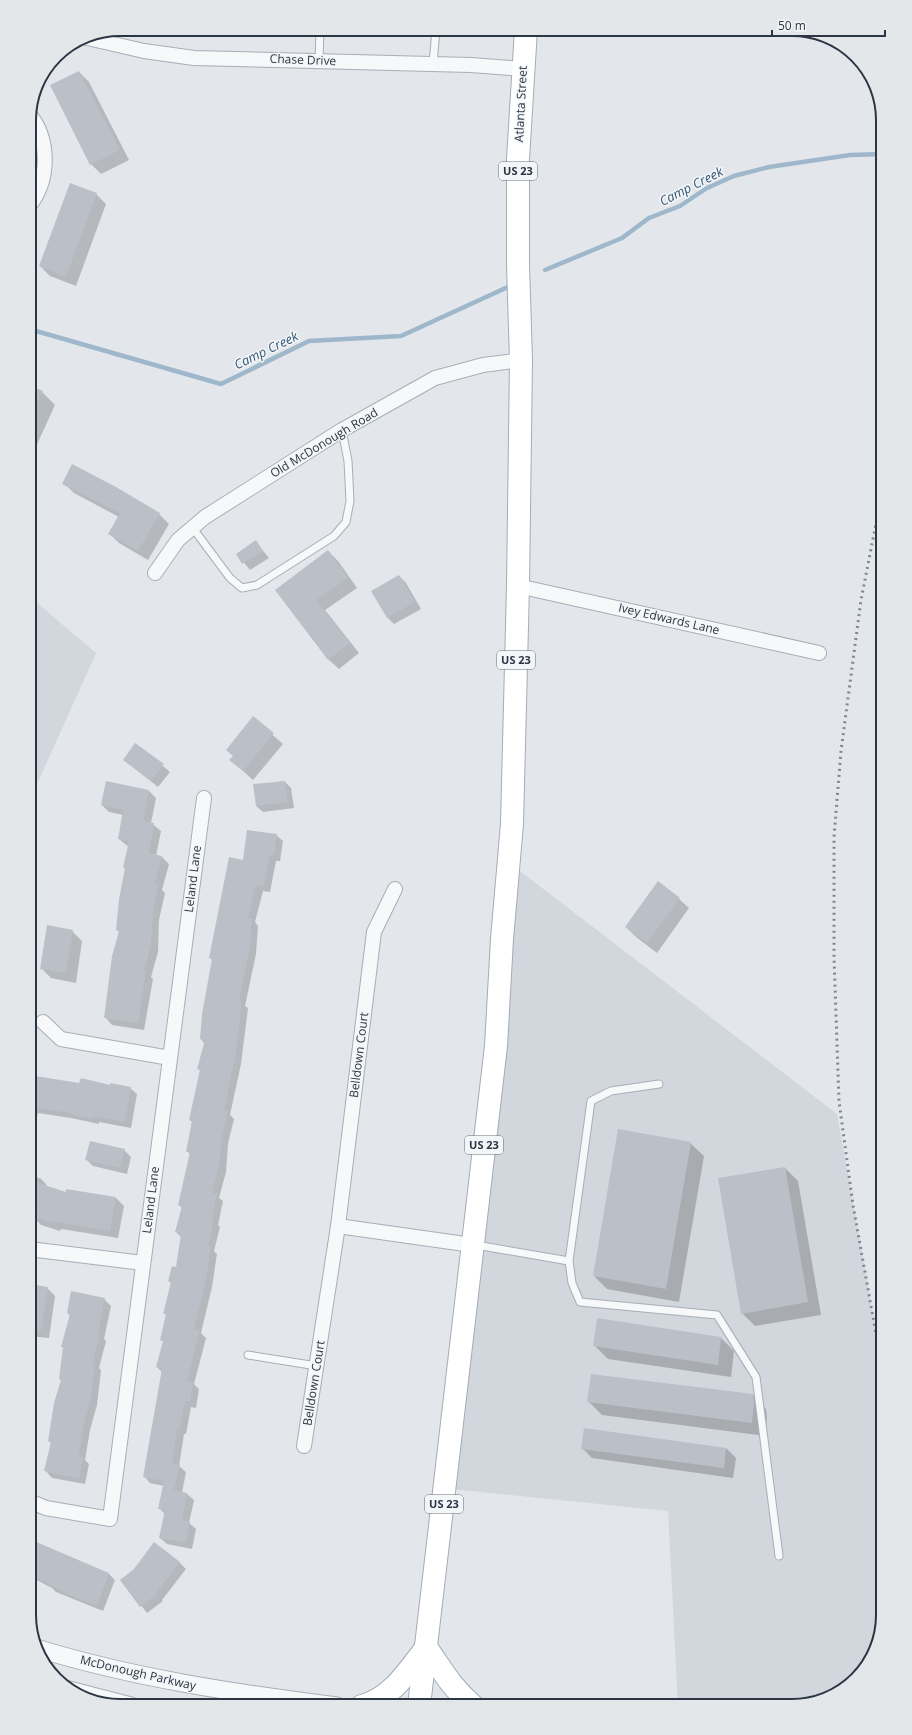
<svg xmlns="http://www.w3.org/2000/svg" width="912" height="1735" font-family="'Open Sans',sans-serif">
	<rect width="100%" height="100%" fill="#e3e7eb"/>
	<g fill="#d2d6dd">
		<path d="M29,596l67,57 -67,149z"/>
		<path d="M516,868l321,246 46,255v246l-15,50 -41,34 -35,7h-114l-10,-195 -217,-22z"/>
	</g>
	<g fill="#0003">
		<path d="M51,63l-11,24 -4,-2z"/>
		<path d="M79,72l10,10 40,78 -28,14 -10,-10z"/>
		<path d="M96,194l10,10 -30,82 -26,-10 -10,-10z"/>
		<path d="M29,386l13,6 13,13 -26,57z"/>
		<path d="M64,483l95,31 10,10 -21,36 -29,-17 -10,-10 10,-16 -45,-24z"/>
		<path d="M256,542l13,16 -19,12 -13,-16z"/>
		<path d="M328,551l10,10 19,27 -32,22 34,43 -20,16 -10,-9 -53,-70z"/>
		<path d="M399,576l7,7 15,26 -27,15 -6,-6 -15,-26z"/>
		<path d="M253,718l30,26 -30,36 -22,-20z"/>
		<path d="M136,744l34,28 -12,15 -34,-27z"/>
		<path d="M285,782l6,6 3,20 -31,4 -7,-6z"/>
		<path d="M149,791l7,7 -5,25 10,8 -5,25 6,1 7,7 -7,26 3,3 -6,27 -1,32 -7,25 2,2 -9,51 -32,-5 -7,-8 15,-84 -3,-3 9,-61 -2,-1 5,-21 -10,-8 4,-24 -14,-3 -7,-7z"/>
		<path d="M276,835l7,6 -3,20h-4l-6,31 -7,-1 -8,31 3,4 -2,28 -11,52 3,2 -7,56 -11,51 4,4 -6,25 -2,28 -7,26 4,3 -5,24 2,2 -6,24 3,3 -5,33 -11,46 5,5 -12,46 5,5 -3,19 -5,-1 -5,27h-2l-5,32 7,6 -4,21 5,1 7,6 -5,23 7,6 -4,20 -25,-5 -7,-6 5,-24 -6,-6 5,-22 -14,-3 -6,-7 18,-104 -5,-5 7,-25 -3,-2 6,-25 -2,-2 7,-29 -3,-3 8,-13 5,-30 -6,-6 6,-24 -3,-3 11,-51 -3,-3 5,-29 -2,-2 10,-49 -1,-2 6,-25 -4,-5 12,-78 -3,-3 34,-97z"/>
		<path d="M679,899l10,9 -32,45 -21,-16 -10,-10z"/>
		<path d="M72,931l10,10 -6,42 -25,-5 -10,-10z"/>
		<path d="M29,1076l51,8 50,4 7,6 -6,34 -32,-6v2l-28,-6 -33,-5 -1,3 -8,-2z"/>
		<path d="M690,1143l14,13 -25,146 -72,-13 -13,-13z"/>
		<path d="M124,1150l7,7 -4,17 -34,-8 -7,-7z"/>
		<path d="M785,1168l13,13 23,134 -66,11 -13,-13z"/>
		<path d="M29,1176l11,2 7,7 -2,1 22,7 49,5 8,8 -6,32 -57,-9 -1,2 -19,-6 -8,-8 4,-11 -8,-2z"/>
		<path d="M29,1285l18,3 8,8 -6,42 -20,-2z"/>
		<path d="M104,1299l7,7 -7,33 2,2 -7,27 2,2 -4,35 -7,25 -5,30 4,4 -4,20 -33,-6 -6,-7 5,-28 -2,-2 13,-60 8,-65 -2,-3z"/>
		<path d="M598,1320l123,18 13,13 -3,26 -123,-18 -13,-13z"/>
		<path d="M753,1395l13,14 1,8 -2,19 -163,-21 -14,-14z"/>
		<path d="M29,1418l8,8 -8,18z"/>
		<path d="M582,1448h144l10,10 -3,20 -141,-20z"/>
		<path d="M29,1539l80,35 6,6 -12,31 -47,-19 -4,-4 -23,-12z"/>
		<path d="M179,1562l7,7 -24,31 1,1 -16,12 -26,-33z"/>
	</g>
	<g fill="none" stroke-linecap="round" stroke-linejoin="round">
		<g stroke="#9fb7ca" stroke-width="4.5">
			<path d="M545,270l77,-32 27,-20 31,-12 27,-18 27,-12 35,-9 81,-12 33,-1"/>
			<path d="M29,329l192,55 88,-43 92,-5 109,-50"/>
		</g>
	</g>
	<g fill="#bbc0c8">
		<path d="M79,71l41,79 -30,15 -40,-80z"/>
		<path d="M70,183l27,10 -31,84 -27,-11z"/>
		<path d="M29,385l14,6 -14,29z"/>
		<path d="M72,464l44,23 44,26 -22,38 -30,-17 12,-21 -58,-29z"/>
		<path d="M256,540l7,11 -21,13 -6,-10z"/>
		<path d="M328,550l20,28 -32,22 34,43 -22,17 -53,-70z"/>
		<path d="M399,575l16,27 -28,16 -16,-27z"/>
		<path d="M253,716l21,17 -31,38 -14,-11 4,-4 -7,-6z"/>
		<path d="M135,743l29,21 -13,17 -28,-21z"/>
		<path d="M106,781l43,9 -6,31 11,2 -5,30 13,3 -7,28h3l-5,28 -2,33 -7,26h2l-8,52 -34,-5 8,-62 7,-25 -3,-1 3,-31 6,-31h-2l6,-27 -11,-2 5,-29 -22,-5z"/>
		<path d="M285,781l3,21 -32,4 -3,-22z"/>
		<path d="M247,830l30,4 -3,21h-4l-6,31 -8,-1 -8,33h4l-2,29 -11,53 3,1 -7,56 -11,53 4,1 -6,26 -3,28 -7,28 5,1 -5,25 2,1 -6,26h3l-5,34 -12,49 6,1 -13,51 6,1 -3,20 -5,-1 -5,27h-3l-5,35 8,2 -6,25 13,3 -5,27 8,2 -5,21 -26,-5 6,-28 -7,-1 6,-28 -21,-4 19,-108 -6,-2 7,-26 -3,-1 6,-26h-3l8,-32 -3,-1 4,-15 4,1 5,-33 -6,-2 7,-26 -4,-1 12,-53h-4l6,-31 -3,-1 11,-50 -3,-1 8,-29 -5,-1 2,-25 10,-55 -3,-1 20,-101 14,3z"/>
		<path d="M658,881l22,17 -33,45 -22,-16z"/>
		<path d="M47,925l26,5 -7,43 -26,-4z"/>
		<path d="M29,1075l50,8 2,-5 29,7v-2l21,4 -6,35 -32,-6 -1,3 -28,-7 -35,-5z"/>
		<path d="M618,1129l73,13 -25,147 -73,-13z"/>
		<path d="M90,1141l35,8 -5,19 -35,-8z"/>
		<path d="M785,1167l23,135 -67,12 -23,-136z"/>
		<path d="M29,1180l37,12v-3l50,8 -6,34 -57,-10 -1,2 -20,-6 6,-17 -9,-2z"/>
		<path d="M29,1284l19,3 -7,44 -12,-2z"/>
		<path d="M71,1291l34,7 -7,35h2l-7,29h2l-4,36 -7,25 -5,33 4,1 -4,22 -35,-8 7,-29 -3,-1 6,-38 7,-23 -2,-1 4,-32h-2l9,-33 -3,-1z"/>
		<path d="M597,1318l124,19 -3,28 -125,-19z"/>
		<path d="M591,1374l162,20 1,9 -2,20 -165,-21z"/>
		<path d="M584,1428l142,20 -2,20 -143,-19z"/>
		<path d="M29,1539l80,34 -12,33 -32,-13 -36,-19z"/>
		<path d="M154,1542l26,20 -24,31 1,1 -17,13 -20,-27 14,-11z"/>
	</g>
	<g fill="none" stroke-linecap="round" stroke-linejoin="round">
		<defs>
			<g id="service">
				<path d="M319,61l1,-32"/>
				<path d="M433,64l3,-35"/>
				<path d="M192,527l38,51 12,10 15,-3 77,-49 12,-14 4,-21 -2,-40 -6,-31"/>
				<path d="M476,1245l93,16 3,22 8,19 137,13 39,62 23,179"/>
				<path d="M569,1261l22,-160 20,-10 48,-7"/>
				<path d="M248,1355l69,11"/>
			</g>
			<g id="minor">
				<path d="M83,37l61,14 50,7 277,7 52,4"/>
				<path d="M29,206c21,-26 21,-67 0,-92"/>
				<path d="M155,573l23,-33 27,-23 137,-87 93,-52 48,-13 38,-5"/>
				<path d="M518,586l301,67"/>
				<path d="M43,1022l18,17 109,19"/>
				<path d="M338,1226l36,-294 21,-43"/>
				<path d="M29,1249l114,14"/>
				<path d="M304,1446l34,-220 134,19"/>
				<path d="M29,1501l17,7 64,11 94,-721"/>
			</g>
			<g id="tertiary">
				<path d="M36,1648c98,30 198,45 301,58"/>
				<path d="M69,1690l62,16"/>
			</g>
			<g id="primary">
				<path d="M426,1647c17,24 24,39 47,59"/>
				<path d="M362,1706c30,-8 46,-35 64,-58"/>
				<path d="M419,1706l77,-660 6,-107 10,-115 6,-238 3,-226 -3,-95v-106l8,-130"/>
			</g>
		</defs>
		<use href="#service" stroke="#a8aeb5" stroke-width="9"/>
		<use href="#minor" stroke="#a8aeb5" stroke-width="16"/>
		<use href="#tertiary" stroke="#a8aeb5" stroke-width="19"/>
		<use href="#primary" stroke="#a3acb7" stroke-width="24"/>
		<use href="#service" stroke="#f6f8f9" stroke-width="7"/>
		<use href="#minor" stroke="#f6f8f9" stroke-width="14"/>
		<use href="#tertiary" stroke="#f6f8f9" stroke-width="17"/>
		<use href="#primary" stroke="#fff" stroke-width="22"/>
		<path stroke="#7d8795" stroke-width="3" stroke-dasharray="2 4" stroke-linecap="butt" d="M883,1373l-30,-168 -14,-104 -5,-144v-120l7,-86 20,-151 22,-112"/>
	</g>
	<g text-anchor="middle" stroke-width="3" stroke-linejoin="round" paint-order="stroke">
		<g fill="#f3f6f8" stroke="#676f79" stroke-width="1">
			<rect x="499" y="162" width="38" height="18" rx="3"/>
			<rect x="497" y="651" width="38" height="18" rx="3"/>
			<rect x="465" y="1136" width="38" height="18" rx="3"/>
			<rect x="425" y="1495" width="38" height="18" rx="3"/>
		</g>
		<g font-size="11" font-weight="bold" fill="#2b3543">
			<text x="518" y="175">US 23</text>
			<text x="516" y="664">US 23</text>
			<text x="484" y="1149">US 23</text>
			<text x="444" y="1508">US 23</text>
		</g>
		<g font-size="12" fill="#2b3543" stroke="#f3f6f8">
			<text transform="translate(303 60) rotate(2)" y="4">Chase Drive</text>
			<text transform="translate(521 104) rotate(-87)" y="4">Atlanta Street</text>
			<text transform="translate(324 443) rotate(-31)" y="4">Old McDonough Road</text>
			<text transform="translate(669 619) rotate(13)" y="4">Ivey Edwards Lane</text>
			<text transform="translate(193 879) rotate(-83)" y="4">Leland Lane</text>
			<text transform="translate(359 1055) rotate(-83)" y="4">Belldown Court</text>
			<text transform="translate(151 1200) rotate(-83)" y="4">Leland Lane</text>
			<text transform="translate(314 1383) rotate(-81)" y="4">Belldown Court</text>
			<text transform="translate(138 1673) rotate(13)" y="4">McDonough Parkway</text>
		</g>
		<g font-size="13" font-style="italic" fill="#365777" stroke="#f3f6f8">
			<text transform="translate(691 186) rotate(-27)" y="5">Camp Creek</text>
			<text transform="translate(266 350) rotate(-26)" y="5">Camp Creek</text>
		</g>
	</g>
	<path d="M0 0H912V1735H0ZM120 36H792A84 84 0 0 1 876 120V1615A84 84 0 0 1 792 1699H120A84 84 0 0 1 36 1615V120A84 84 0 0 1 120 36Z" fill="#e3e7ea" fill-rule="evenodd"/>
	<path fill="none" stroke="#2b3543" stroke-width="2" d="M120 36H792A84 84 0 0 1 876 120V1615A84 84 0 0 1 792 1699H120A84 84 0 0 1 36 1615V120A84 84 0 0 1 120 36Z"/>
	<path d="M772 30v6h113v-6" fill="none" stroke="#2b3543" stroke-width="2"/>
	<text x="778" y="30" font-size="12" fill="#2b3543" stroke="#f3f6f8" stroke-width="3" paint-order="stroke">50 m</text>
</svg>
